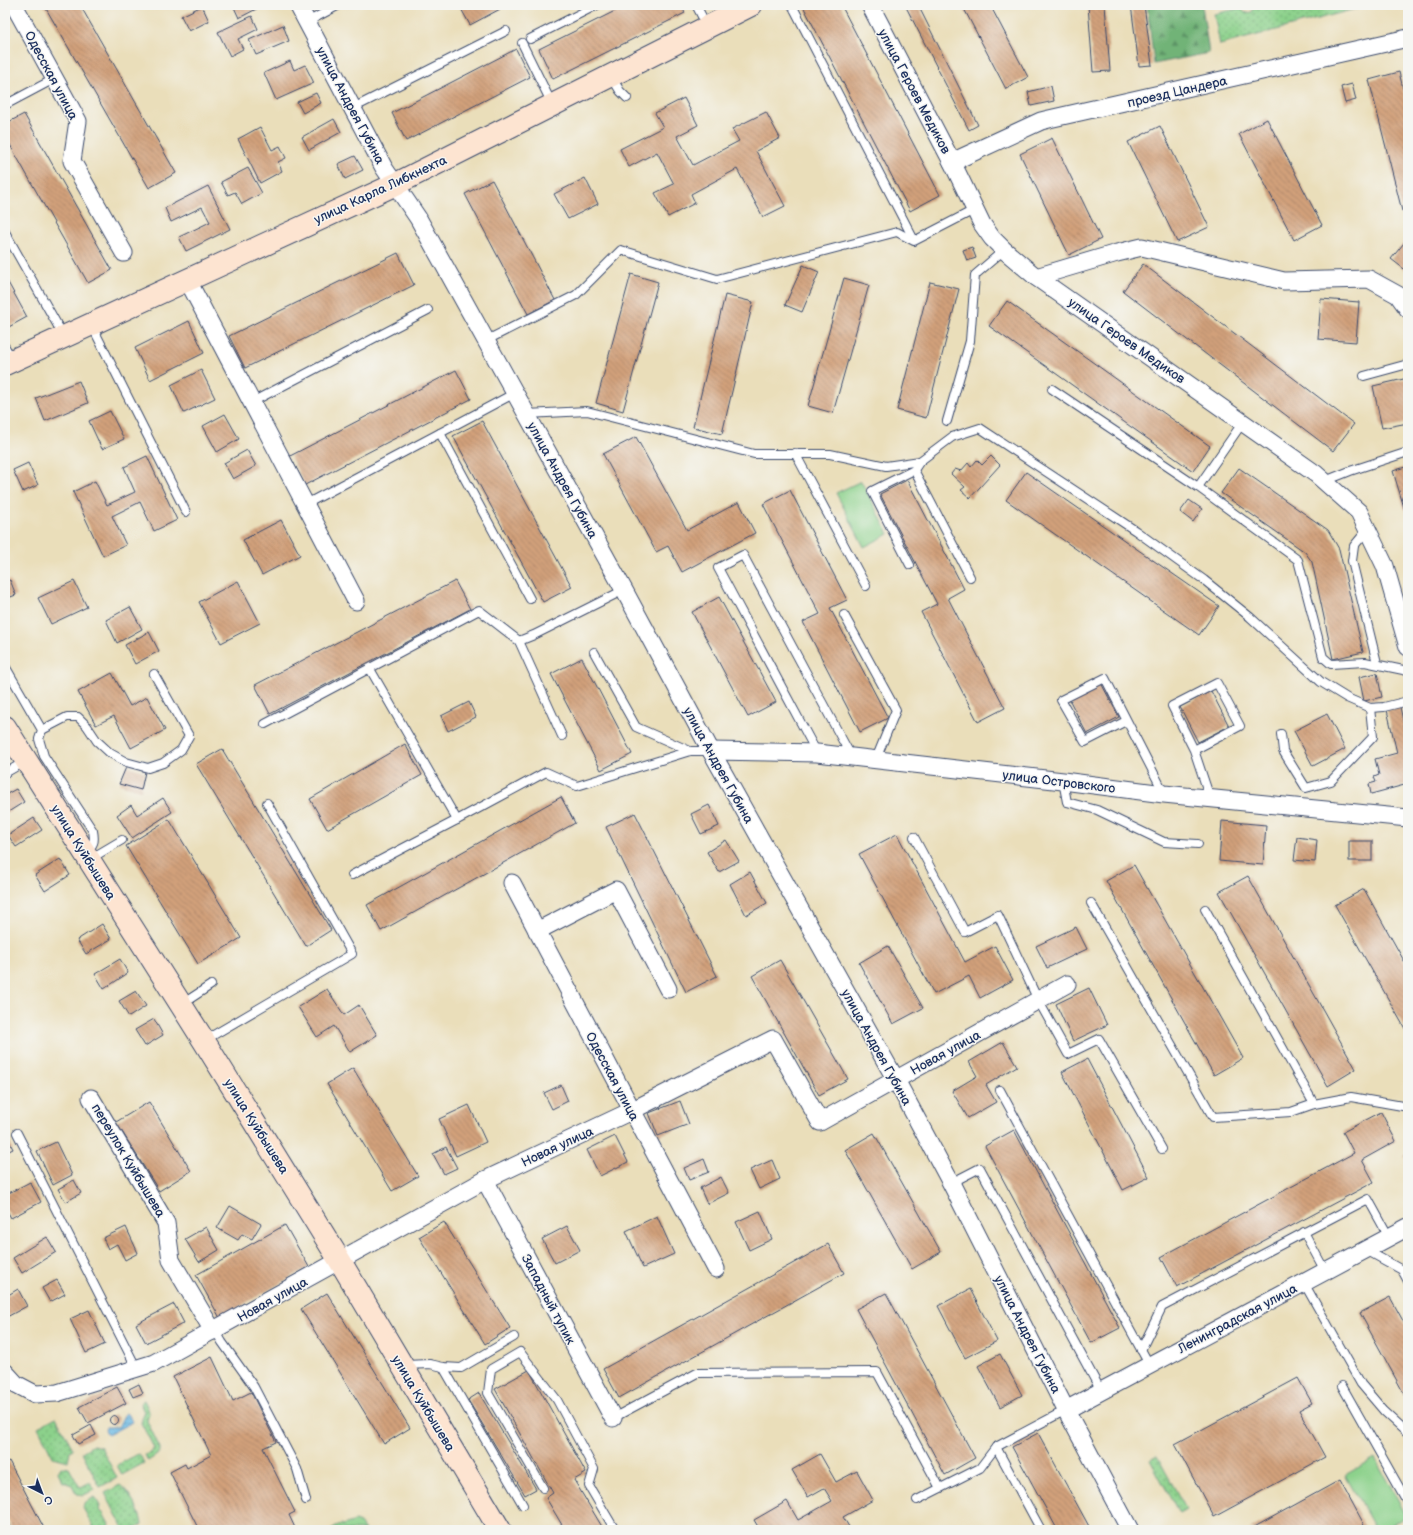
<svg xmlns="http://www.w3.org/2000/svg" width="1413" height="1535" font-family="'Balsamiq Sans',sans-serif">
	<defs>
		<pattern id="grass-dots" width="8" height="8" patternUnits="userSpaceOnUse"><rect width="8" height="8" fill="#8cd18b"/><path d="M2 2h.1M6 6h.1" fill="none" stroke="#72aa75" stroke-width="1.8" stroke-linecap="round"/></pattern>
		<pattern id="forest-firs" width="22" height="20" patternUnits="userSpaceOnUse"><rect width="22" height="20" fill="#71b377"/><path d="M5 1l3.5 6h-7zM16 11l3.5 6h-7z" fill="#5c9265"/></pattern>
		<pattern id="park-tufts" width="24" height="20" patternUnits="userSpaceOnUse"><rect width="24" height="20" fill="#8cd18b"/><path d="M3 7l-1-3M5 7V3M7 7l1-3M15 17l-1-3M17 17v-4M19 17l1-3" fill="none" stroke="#72aa75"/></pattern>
		<pattern id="water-rules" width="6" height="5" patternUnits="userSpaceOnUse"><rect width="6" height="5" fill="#68b8e3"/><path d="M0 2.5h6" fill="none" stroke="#5596bb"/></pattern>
		<pattern id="building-back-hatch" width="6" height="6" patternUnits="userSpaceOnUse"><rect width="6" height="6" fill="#d1a07a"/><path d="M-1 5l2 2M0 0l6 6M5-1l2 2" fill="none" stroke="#a98367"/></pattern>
	</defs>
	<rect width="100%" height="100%" fill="#f6f6f2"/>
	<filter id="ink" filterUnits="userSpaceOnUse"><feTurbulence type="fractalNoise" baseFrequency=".025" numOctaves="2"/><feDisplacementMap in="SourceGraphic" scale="8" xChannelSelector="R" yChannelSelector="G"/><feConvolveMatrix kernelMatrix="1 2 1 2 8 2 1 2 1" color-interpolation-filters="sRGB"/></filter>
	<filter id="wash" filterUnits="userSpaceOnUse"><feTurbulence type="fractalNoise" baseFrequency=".012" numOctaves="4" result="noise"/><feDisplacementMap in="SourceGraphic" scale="16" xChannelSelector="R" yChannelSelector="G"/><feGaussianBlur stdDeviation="0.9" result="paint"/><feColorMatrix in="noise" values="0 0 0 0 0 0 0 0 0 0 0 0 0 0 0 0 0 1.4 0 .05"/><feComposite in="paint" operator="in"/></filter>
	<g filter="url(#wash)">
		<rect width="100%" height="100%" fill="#eadeba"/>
		<g fill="url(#grass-dots)" stroke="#548074">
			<path d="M1255,5h115l-150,40 -6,-31 27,-6 4,5 7,-1z"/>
			<path d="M144,1400l5,11 -2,10 13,27v3l-3,4 -9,6 -3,-6 6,-3 3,-4 -13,-25 3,-11 -4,-9z"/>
			<path d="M56,1417l17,32 -3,2 -2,10 -15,-4 -15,-30z"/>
			<path d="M93,1445l8,2 16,31 -17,9 -18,-35z"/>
			<path d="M138,1454l2,1 4,8 -22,12 -5,-10z"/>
			<path d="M1157,1456l29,53 -7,4 -29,-53z"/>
			<path d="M61,1467l8,1 10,18 2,1 9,-5 4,8 -12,6 -6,-3 -4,-8 -9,-3 -5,-10z"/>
			<path d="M120,1485c10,7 21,28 22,40l-10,5h-8l-19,-37z"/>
			<path d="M95,1497l5,9 -1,4 4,3 6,11 -1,2 1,4h-14l-12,-22 1,-5z"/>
		</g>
		<path fill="url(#forest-firs)" stroke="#46716a" d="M1147,5h55l7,48 -55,11z"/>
		<path fill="url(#park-tufts)" stroke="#548074" d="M355,1521l5,2 5,7h-34l10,-6 2,1z"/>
		<g fill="#8cd18b" stroke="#548074">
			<path d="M861,481l28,53 -25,13 -28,-54z"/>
			<path d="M1375,1458l32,58 -24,14h-7l-31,-55z"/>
		</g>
		<path fill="url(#water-rules)" stroke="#4274a0" d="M125,1413l4,2 3,7 -24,13 -3,-5 1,-3h12z"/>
		<g id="blocks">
			<g fill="url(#building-back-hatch)">
				<path d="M44,5h36l96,168 -27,15z"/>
				<path d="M233,5h31l-25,13z"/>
				<path d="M459,5h41l2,3 -32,17z"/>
				<path d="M627,5h54l4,8 -132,66 -14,-30z"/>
				<path d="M810,5h31l99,190 -30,16 -106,-203z"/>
				<path d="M905,5h13l60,120 -9,5z"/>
				<path d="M962,5h28l38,72 -22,12z"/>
				<path d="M1088,5h17l5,66 -17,1z"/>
				<path d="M1131,5h13l8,60 -13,1z"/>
				<path d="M202,6l7,15 -20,10 -8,-15z"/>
				<path d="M252,16l6,13 -20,10 5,10 -13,7 -12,-24z"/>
				<path d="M283,25l6,16 -33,14 -7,-15z"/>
				<path d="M516,49l14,28 -124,64 -14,-28z"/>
				<path d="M290,61l4,9 11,-5 9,18 -38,17 -12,-27z"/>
				<path d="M1399,72l9,37v101l-6,1 -33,-131z"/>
				<path d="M1352,84l4,16 -11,3 -4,-16z"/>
				<path d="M1051,86l3,15 -23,5 -3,-14z"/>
				<path d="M316,93l5,10 -18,10 -6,-11z"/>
				<path d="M684,98l14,27 -21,11 16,29 46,-24 -7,-12 34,-17 14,26 -24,13 29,55 -22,11 -26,-48 -46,25 4,9 -27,14 -13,-24 19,-9 -17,-32 -28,15 -9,-18 43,-22 -8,-14z"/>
				<path d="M24,114l88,156 -24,13 -83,-147v-12z"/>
				<path d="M334,119l7,13 -32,18 -7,-13z"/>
				<path d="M1267,119l55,106 -28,15 -55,-106z"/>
				<path d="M1160,126l49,101 -32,15 -49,-100z"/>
				<path d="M260,127l12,23 8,-4 6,12 -8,4 4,9 -22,12 -22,-44z"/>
				<path d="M1052,138l49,101 -32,16 -49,-101z"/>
				<path d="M355,156l8,14 -18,9 -7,-15z"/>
				<path d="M248,168l14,25 -20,11 -7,-12 -7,3 -7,-13z"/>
				<path d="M585,178l13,26 -30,15 -14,-25z"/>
				<path d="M492,180l63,120 -27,14 -63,-120z"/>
				<path d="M208,186l22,43 -44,22 -7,-14 31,-15 -8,-15 -31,15 -6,-14z"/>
				<path d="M1408,238v34l-17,-13z"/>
				<path d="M972,247l4,11 -9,3 -4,-11z"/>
				<path d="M398,253l16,32 -169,83 -16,-32z"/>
				<path d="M1143,264l211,160 -21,27 -210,-160z"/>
				<path d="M803,265l16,7 -17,40 -17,-7z"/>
				<path d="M631,274l27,8 -35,129 -27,-8z"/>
				<path d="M5,277l22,40 -22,12z"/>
				<path d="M844,278l25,7 -36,128 -25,-7z"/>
				<path d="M930,282l29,7 -33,129 -29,-8z"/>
				<path d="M725,295l28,7 -31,132 -29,-7z"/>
				<path d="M1321,299l38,3 -3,40 -38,-3z"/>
				<path d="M1007,301l203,145 -17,25 -204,-145z"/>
				<path d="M189,321l15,32 -54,27 -15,-32z"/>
				<path d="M201,370l14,28 -31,15 -13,-28z"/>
				<path d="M456,370l15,29 -166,86 -15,-29z"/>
				<path d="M1408,378v45l-26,5 -9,-42z"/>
				<path d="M79,381l9,22 -43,18 -9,-23z"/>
				<path d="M110,411l14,28 -22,10 -13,-28z"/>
				<path d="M225,414l14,25 -22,13 -14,-26z"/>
				<path d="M482,421l90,166 -29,15 -90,-166z"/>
				<path d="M636,437l51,93 52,-28 16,31 -73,39 -14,-26 -12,6 -53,-98z"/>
				<path d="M247,450l9,16 -23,13 -9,-16z"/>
				<path d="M147,456l30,64 -23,11 -14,-29 -28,14 14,29 -23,11 -30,-64 22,-11 12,24 28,-13 -11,-25z"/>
				<path d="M991,456l9,9 -30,33 -9,-8 4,-3 -14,-13 4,-5 6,2 7,-8 3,4 6,-7 5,5z"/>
				<path d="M28,463l10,22 -15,7 -10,-22z"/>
				<path d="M1408,466v44l-3,1 -12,-40z"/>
				<path d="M1239,468l89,62 11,19 24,103 -30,7 -21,-97 -7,-10 -84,-59z"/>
				<path d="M1026,472l193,134 -20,29 -193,-135z"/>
				<path d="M907,480l57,109 -16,9 57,110 -27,14 -57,-110 16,-8 -57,-110z"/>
				<path d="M790,490l57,110 -17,8 58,110 -28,14 -57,-110 17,-8 -57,-110z"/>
				<path d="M1189,500l13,9 -9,13 -13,-10z"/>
				<path d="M281,520l19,35 -38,20 -19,-35z"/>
				<path d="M10,580l6,15 -11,4v-17z"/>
				<path d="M74,581l13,26 -36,17 -13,-26z"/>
				<path d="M238,581l22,42 -39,20 -22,-41z"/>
				<path d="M455,581l15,28 -200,105 -15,-29z"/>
				<path d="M719,597l57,105 -28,15 -56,-105z"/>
				<path d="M130,607l12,22 -25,14 -11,-23z"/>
				<path d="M149,632l10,19 -24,13 -10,-19z"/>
				<path d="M582,658l50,96 -31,16 -50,-96z"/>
				<path d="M112,673l18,33 17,-9 18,33 -34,18 -17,-32 -18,9 -18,-33z"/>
				<path d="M1377,673l5,24 -18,4 -5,-24z"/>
				<path d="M1101,683l18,34 -32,17 -18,-35z"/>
				<path d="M1211,691l18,35 -31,16 -18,-35z"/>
				<path d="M469,702l7,15 -28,14 -7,-15z"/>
				<path d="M1400,707l8,36v41l-37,10 -2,-10 7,-2 -2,-5 5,-2 -4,-16 22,-6 -10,-43z"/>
				<path d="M1327,714l18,35 -32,17 -19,-35z"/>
				<path d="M405,744l17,31 -95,54 -17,-30z"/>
				<path d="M222,749l109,181 -25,16 -110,-182z"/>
				<path d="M127,765l18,7 -4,18 -22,-6z"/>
				<path d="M16,789l8,13 -19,12v-19z"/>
				<path d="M561,797l14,26 -194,108 -14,-26z"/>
				<path d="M163,798l9,14 -40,26 -15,-23 14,-10 6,10z"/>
				<path d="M709,805l10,21 -18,8 -10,-20z"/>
				<path d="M635,813l82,163 -31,16 -80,-165z"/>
				<path d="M34,818l8,12 -26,17 -8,-12z"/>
				<path d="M169,819l72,119 -43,26 -72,-118z"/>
				<path d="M1222,821l44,4 -3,40 -44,-4z"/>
				<path d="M897,834l68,128 30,-16 18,34 -33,18 -11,-22 -35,18 -75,-140z"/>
				<path d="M1297,837l20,3 -2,22 -21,-2z"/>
				<path d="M726,840l13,21 -20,11 -12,-20z"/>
				<rect x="1349" y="841" width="23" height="20"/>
				<path d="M60,859l10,16 -25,16 -10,-16z"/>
				<path d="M1134,865l109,193 -29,17 -108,-194z"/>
				<path d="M750,872l17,31 -21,12 -16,-31z"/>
				<path d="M1248,876l108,193 -28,17 -109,-194z"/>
				<path d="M1364,889l44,79v66l-73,-129z"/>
				<path d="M102,924l9,15 -25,15 -9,-14z"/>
				<path d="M1076,927l11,22 -40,19 -11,-22z"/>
				<path d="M888,946l35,62 -30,16 -34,-61z"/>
				<path d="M120,959l8,14 -24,16 -9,-15z"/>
				<path d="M780,960l68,119 -29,16 -67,-119z"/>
				<path d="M1089,988l18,37 -34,16 -17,-37z"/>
				<path d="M327,989l17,26 15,-10 18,30 -27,17 -16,-26 -17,11 -19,-30z"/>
				<path d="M136,991l10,15 -17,11 -10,-16z"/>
				<path d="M154,1019l9,16 -18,11 -10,-16z"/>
				<path d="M1003,1042l14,24 -31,19 10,17 -28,16 -16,-27 25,-15 -8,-14z"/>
				<path d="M1087,1059l62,118 -26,13 -61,-118z"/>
				<path d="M353,1068l65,108 -26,15 -65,-107z"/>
				<path d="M561,1085l7,16 -16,8 -8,-16z"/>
				<path d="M680,1101l9,23 -31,12 -9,-23z"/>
				<path d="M149,1102l42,69 -32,20 -43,-69z"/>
				<path d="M469,1105l17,37 -30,14 -17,-37z"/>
				<path d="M1381,1112l15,29 -34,19 12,22 -197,105 -16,-30 193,-104 -11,-21z"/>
				<path d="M1014,1130l106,198 -29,15 -106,-197z"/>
				<path d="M874,1133l67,119 -29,17 -67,-119z"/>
				<path d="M615,1136l13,26 -28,14 -13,-26z"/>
				<path d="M8,1139l5,10 -8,4v-13z"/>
				<path d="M56,1142l16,33 -19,10 -16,-34z"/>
				<path d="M446,1147l11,21 -13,6 -11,-20z"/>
				<path d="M1408,1153v10l-4,-8z"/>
				<path d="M704,1159l5,13 -20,8 -5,-12z"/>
				<path d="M772,1160l8,19 -21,10 -9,-19z"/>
				<path d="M721,1177l8,16 -22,11 -7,-16z"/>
				<path d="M74,1180l7,13 -15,9 -8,-13z"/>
				<path d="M30,1182l11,20 -30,16 -6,-11v-12z"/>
				<path d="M230,1206l31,18 -9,15 -10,-5 -4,6 -21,-12z"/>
				<path d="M760,1211l12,28 -23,11 -13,-28z"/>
				<path d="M657,1216l17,38 -31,14 -17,-37z"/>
				<path d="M444,1222l66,106 -25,16 -66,-107z"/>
				<path d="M285,1225l24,42 -89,51 -24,-43z"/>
				<path d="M567,1226l13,24 -25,13 -13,-24z"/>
				<path d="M126,1227l12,26 -13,7 -8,-16 -9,5 -5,-11z"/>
				<path d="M206,1227l13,23 -20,12 -14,-23z"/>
				<path d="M47,1237l9,15 -34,21 -9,-15z"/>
				<path d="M828,1244l16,29 -225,125 -16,-29z"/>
				<path d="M57,1280l8,14 -15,8 -8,-14z"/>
				<path d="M18,1289l9,17 -22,12v-21z"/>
				<path d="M970,1289l27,52 -32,17 -27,-52z"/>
				<path d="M327,1293l83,135 -26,16 -83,-135z"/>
				<path d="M886,1293l89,165 -30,17 -89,-166z"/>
				<path d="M1390,1297l18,33v71l-48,-88z"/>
				<path d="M174,1304l10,19 -38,20 -10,-19z"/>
				<path d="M89,1310l16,34 -19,9 -16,-34z"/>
				<path d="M1000,1354l22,41 -22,12 -22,-41z"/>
				<path d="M212,1357l21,44 18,-9 25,50 -13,6 32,64 -6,3 7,15h-97l-29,-58 15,-8 2,4 24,-13 -38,-78z"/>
				<path d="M529,1370l57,103 -12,7 30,50h-39l-19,-32 7,-5 -58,-104z"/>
				<path d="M1298,1378l14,25 -13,7 26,47 -111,60 -39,-73z"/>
				<path d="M139,1384l4,9 -10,4 -4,-8z"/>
				<path d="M117,1387l9,16 -38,20 -9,-16z"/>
				<path d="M479,1393l57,96 -11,6 -57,-95z"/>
				<circle cx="114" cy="1420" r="4.5"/>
				<path d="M91,1425l5,10 -18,9 -5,-9z"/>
				<path d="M1038,1433l53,97h-33l-2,-3 -44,-80z"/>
				<path d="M820,1454l16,28 21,-11 16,29 -30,17 8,13h-91l-6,-10 33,-19 11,19 34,-19 -8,-13 -16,9 -16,-27z"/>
				<path d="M9,1461l36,69h-32l-8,-15v-52z"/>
				<path d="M1340,1480l27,50h-118z"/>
			</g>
		</g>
	</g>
	<g filter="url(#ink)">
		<use href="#blocks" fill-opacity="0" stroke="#3a496c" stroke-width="1"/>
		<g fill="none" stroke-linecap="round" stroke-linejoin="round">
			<defs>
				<g id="lane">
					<path d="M696,5l11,21"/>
					<path d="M792,5l122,235"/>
					<path d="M307,22l32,-17"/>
					<path d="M530,39l67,-34"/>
					<path d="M522,43l30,61"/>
					<path d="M611,76l9,15 7,7"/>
					<path d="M5,105l49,-26"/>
					<path d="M353,108l153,-77"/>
					<path d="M5,232l58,103"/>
					<path d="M91,324l95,188"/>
					<path d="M485,341l91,-46 45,-45 96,29 180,-47 17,9 62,-32"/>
					<path d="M5,347l7,12"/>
					<path d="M1364,376l44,-12"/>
					<path d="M1052,389l146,98 100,73 25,97 8,7 34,-2 43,9"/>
					<path d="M515,393l-75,40 90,166"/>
					<path d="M252,402l176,-92"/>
					<path d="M527,414l60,-3 167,43h76l56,12 34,-5 32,-24 28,-9 156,103 68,49 46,37 71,65 26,16 23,10 14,-1 24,-6"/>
					<path d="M947,421l23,-80 5,-66 29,-25"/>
					<path d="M795,453l71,133"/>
					<path d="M920,461l-6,9 56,107"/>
					<path d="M1325,481l25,-10 58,-19"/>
					<path d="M1198,487l45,-65"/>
					<path d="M306,504l134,-71"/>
					<path d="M1368,529l-14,17 -2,15 25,102"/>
					<path d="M910,565l-38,-74 42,-21"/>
					<path d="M844,615l52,95 -20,49"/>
					<path d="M519,641l15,-6 90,-45"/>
					<path d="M594,652l42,75 54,24"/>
					<path d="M5,666l37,64 -3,9 5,17 49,75c2,10 1,15 -8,20"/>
					<path d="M370,669l87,151 89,-48 31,14 113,-35h21"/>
					<path d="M1126,721l-41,21 -24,-42 44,-22 59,115"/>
					<path d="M265,724l214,-114 40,31 43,95"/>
					<path d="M42,730l25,-13h11l9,9 10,15 13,12 16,9 22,6 15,-5 18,-13 8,-14 -35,-62"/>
					<path d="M1281,734l2,17 23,37 25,-7 42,-44 -3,-29"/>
					<path d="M1194,750l46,-24 -23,-43 -45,23 22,44 16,48"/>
					<path d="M817,753l-99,-185 25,-13 108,201"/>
					<path d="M5,773l21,-12"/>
					<path d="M1063,781l4,21 30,8 67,32 34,2"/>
					<path d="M914,837l51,95 33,-17 40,85 30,54 31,-15 63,110"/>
					<path d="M90,859l32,-19"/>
					<path d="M352,875l105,-55"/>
					<path d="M1091,903l122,214 78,-5 23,-8 37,-7 57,10"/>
					<path d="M1205,909l109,195"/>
					<path d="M182,1004l29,-19"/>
					<path d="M205,1040l147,-86 -85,-151"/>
					<path d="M1000,1090l150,276"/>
					<path d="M17,1133l120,236"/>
					<path d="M951,1183l29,-15 121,223"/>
					<path d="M1304,1232l21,39"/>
					<path d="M1366,1250l36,20 6,11"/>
					<path d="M1304,1283l57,101 23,27 24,22"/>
					<path d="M215,1330l7,12 32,45 43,82 9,31"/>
					<path d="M1141,1350l21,-43 206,-108 21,38"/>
					<path d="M404,1365l26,-1 13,3 18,1 53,-31"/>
					<path d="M443,1367l80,138"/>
					<path d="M1342,1386l66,117"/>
					<path d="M613,1418l84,-45 180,-1 63,116"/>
					<path d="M996,1447l45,83"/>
					<path d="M543,1488l-55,-95 3,-24 29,-17 37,48 37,69 -5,17 26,44"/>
					<path d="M917,1500l63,-32 16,-21 70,-37"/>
				</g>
				<g id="street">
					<path d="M14,5l64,116 -6,40 52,92"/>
					<path d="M298,5l86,163 34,50 206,372 87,161 185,329 55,103 115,227 64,120"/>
					<path d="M870,5l82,157 30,62 10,14 12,12 32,27 280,197 43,38 26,54 23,81"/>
					<path d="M952,162l89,-41 8,-2 359,-81"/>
					<path d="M1036,277l81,-24 25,-6 142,34 85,-2 29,16 10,14"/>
					<path d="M187,279l169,322"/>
					<path d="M711,751l106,2 246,28 101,13 244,24"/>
					<path d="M512,883l204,386"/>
					<path d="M537,931l79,-41 52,99"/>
					<path d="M91,1098l75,125 5,37 42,71"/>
					<path d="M485,1180l128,238"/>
					<path d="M5,1372l11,12 19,10 22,-1 97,-30 331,-183 146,-69 142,-72 47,83 247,-138"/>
					<path d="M1066,1410l342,-183"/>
				</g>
				<g id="secondary">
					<path d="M5,364l391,-180 355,-179"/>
					<path d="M5,727l199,314 136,220 160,269"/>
				</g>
			</defs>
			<use href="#lane" stroke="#3a496c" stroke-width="10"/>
			<use href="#street" stroke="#3a496c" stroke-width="19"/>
			<use href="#secondary" stroke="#3a496c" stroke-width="24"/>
			<use href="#lane" stroke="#fff" stroke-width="8"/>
			<use href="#street" stroke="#fff" stroke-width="17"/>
			<use href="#secondary" stroke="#fde4d1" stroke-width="22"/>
		</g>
	</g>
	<g text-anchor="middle" stroke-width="3" stroke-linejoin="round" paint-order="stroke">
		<g font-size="13" fill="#1b2f5e" stroke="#f6f6f2">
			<text transform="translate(52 75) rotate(62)" y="5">Одесская улица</text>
			<text transform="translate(915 91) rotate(62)" y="5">улица Героев Медиков</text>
			<text transform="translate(1177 91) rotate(-13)" y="5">проезд Цандера</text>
			<text transform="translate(351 105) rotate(62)" y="5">улица Андрея Губина</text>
			<text transform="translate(380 189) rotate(-25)" y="5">улица Карла Либкнехта</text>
			<text transform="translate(1127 340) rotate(35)" y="5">улица Героев Медиков</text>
			<text transform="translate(563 480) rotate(61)" y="5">улица Андрея Губина</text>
			<text transform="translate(719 765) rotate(61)" y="5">улица Андрея Губина</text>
			<text transform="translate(1059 781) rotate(7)" y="5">улица Островского</text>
			<text transform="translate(84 852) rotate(58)" y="5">улица Куйбышева</text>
			<text transform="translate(877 1047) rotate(61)" y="5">улица Андрея Губина</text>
			<text transform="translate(945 1052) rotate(-29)" y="5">Новая улица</text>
			<text transform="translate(613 1076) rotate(62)" y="5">Одесская улица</text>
			<text transform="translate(257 1126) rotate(58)" y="5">улица Куйбышева</text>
			<text transform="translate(557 1146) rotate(-25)" y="5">Новая улица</text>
			<text transform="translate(129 1160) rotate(59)" y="5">переулок Куйбышева</text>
			<text transform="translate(272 1299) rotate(-29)" y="5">Новая улица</text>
			<text transform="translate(549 1299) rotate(62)" y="5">Западный тупик</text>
			<text transform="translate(1237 1318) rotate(-28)" y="5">Ленинградская улица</text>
			<text transform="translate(1028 1334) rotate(63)" y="5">улица Андрея Губина</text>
			<text transform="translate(424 1403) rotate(59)" y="5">улица Куйбышева</text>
		</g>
	</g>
	<rect width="1413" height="1535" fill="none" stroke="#f6f6f2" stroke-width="20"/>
	<g transform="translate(42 1493) rotate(138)" stroke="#f6f6f2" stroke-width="3" paint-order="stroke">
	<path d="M0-3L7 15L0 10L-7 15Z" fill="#1b2f5e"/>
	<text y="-6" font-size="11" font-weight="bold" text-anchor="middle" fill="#1b2f5e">С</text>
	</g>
</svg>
